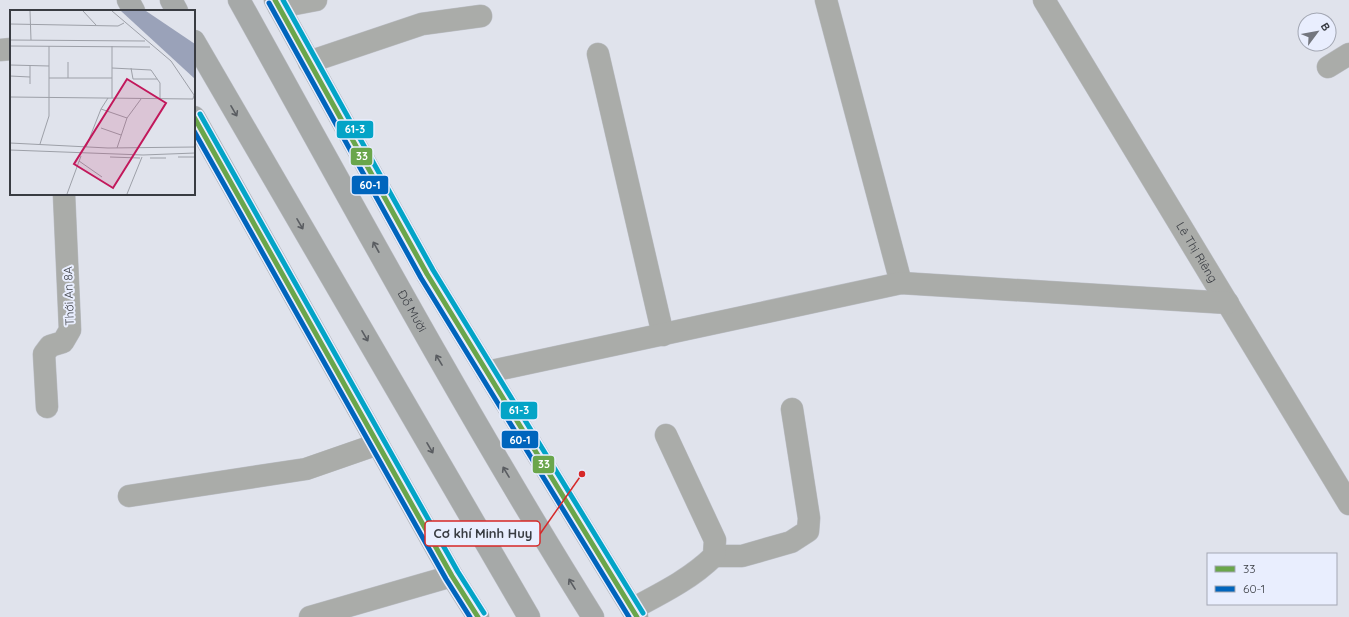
<svg xmlns="http://www.w3.org/2000/svg" width="1349" height="617" font-family="Quicksand,sans-serif">
	<rect width="100%" height="100%" fill="#e0e3ec"/>
	<g fill="none" stroke-linecap="round" stroke-linejoin="round">
		<defs>
			<g id="minor">
				<path d="M826,0l75,283"/>
				<path id="s1" d="M1044,0l305,504"/>
				<path d="M279,7l37,-7"/>
				<path d="M0,50l11,-1"/>
				<path d="M598,54l65,281"/>
				<path d="M309,62l113,-38 59,-8"/>
				<path d="M1328,67l21,-13"/>
				<path d="M487,372l414,-89 327,20"/>
				<path d="M47,407l-3,-53 6,-8 13,-4 7,-12 -6,-136"/>
				<path d="M129,496l177,-27 72,-25"/>
				<path d="M714,556h28l49,-14 17,-11 1,-13 -17,-109"/>
				<path d="M632,609c28,-15 59,-30 82,-53l1,-16 -49,-105"/>
				<path d="M310,617l142,-41"/>
			</g>
			<g id="highway">
				<path d="M128,0l6,11"/>
				<path d="M171,0l6,11"/>
				<path id="s2" d="M239,0c115,207 228,416 354,617"/>
				<path d="M275,0l152,274 210,343"/>
				<path d="M194,41l335,576"/>
				<path d="M194,117l258,459 26,41"/>
			</g>
		</defs>
		<use href="#minor" stroke="#bcbfc6" stroke-width="23"/>
		<use href="#highway" stroke="#bcbfc6" stroke-width="23"/>
		<use href="#minor" stroke="#aaaca9" stroke-width="22"/>
		<use href="#highway" stroke="#a6a9a8" stroke-width="22"/>
		<defs>
			<g id="bus-1">
				<path d="M275,0l152,274 210,343"/>
				<path d="M194,117l258,459 26,41"/>
			</g>
			<g id="bus-2">
				<path d="M269,3l152,275 208,339"/>
				<path d="M194,131l252,448 24,38"/>
			</g>
			<g id="bus-3">
				<path d="M283,0l150,270 210,343"/>
				<path d="M200,114l258,458 26,41"/>
			</g>
		</defs>
		<use href="#bus-1" stroke="#e9eefe" stroke-width="8"/>
		<use href="#bus-2" stroke="#e9eefe" stroke-width="8"/>
		<use href="#bus-3" stroke="#e9eefe" stroke-width="8"/>
		<use href="#bus-1" stroke="#6aa64b" stroke-width="5"/>
		<use href="#bus-2" stroke="#0065bd" stroke-width="5"/>
		<use href="#bus-3" stroke="#03a4c7" stroke-width="5"/>
	</g>
	<defs><path id="oneway-shaft" d="M-6 0H5M1.5-3L5.5 0L1.5 3" fill="none" stroke-width="1.6" stroke-linecap="round" stroke-linejoin="round"/></defs>
	<g stroke="#5a5d61">
		<use href="#oneway-shaft" transform="translate(234 111) rotate(60)"/>
		<use href="#oneway-shaft" transform="translate(300 224) rotate(60)"/>
		<use href="#oneway-shaft" transform="translate(376 247) rotate(-119)"/>
		<use href="#oneway-shaft" transform="translate(365 336) rotate(60)"/>
		<use href="#oneway-shaft" transform="translate(439 360) rotate(-121)"/>
		<use href="#oneway-shaft" transform="translate(430 448) rotate(60)"/>
		<use href="#oneway-shaft" transform="translate(506 472) rotate(-121)"/>
		<use href="#oneway-shaft" transform="translate(572 584) rotate(-122)"/>
	</g>
	<g text-anchor="middle" stroke-width="4" stroke-linejoin="round" paint-order="stroke">
		<g font-size="12" fill="#393c42" stroke="#e9eefe">
			<text dy="4" stroke="none"><textPath href="#s1" startOffset="295">Lê Thị Riêng</textPath></text>
			<text transform="translate(69 296) rotate(-92)" y="4">Thới An 8A</text>
			<text dy="4" stroke="none"><textPath href="#s2" startOffset="356">Đỗ Mười</textPath></text>
		</g>
	</g>
	<g transform="translate(10 10)">
		<rect width="185" height="185" fill="#e0e3ec"/>
		<path d="M111,1h25l49,33v35z" fill="#9aa2b9"/>
		<path fill="none" stroke="#9da0a8" stroke-width="1" d="M20,1l1,29M73,1l13,14M0,14l108,2 6,-3M0,30l135,1M0,36l140,1M58,52v16M0,55l39,1M20,56v18M102,58l39,2 9,13v16M121,58l2,11h24M0,66l20,1M39,68h63M0,87l183,2 1,-4 -23,-34 -59,-50M98,88l-7,11 26,9M102,88v-52M91,118l20,7M0,133l98,5 87,-1M30,134l9,-28v-70M76,137l15,-38M107,138l10,-30 14,-19M0,140l133,5 52,-2M100,147l30,1M168,147h17M140,148h16M69,151l23,16M57,184l14,-38M117,184l15,-37"/>
		<path fill="#c2185b" fill-opacity="0.15" stroke="#c2185b" stroke-width="2" d="M117,69l39,24 -53,85 -39,-24z"/>
		<rect width="185" height="185" fill="none" stroke="#393c42" stroke-width="2"/>
	</g>
	<path fill="none" stroke="#d62828" stroke-width="1.5" d="M582 474L540 534"/>
	<circle fill="#d62828" stroke="#e9eefe" stroke-width="1.5" cx="582" cy="474" r="4"/>
	<rect fill="#e9eefe" stroke="#d62828" stroke-width="1.5" x="425" y="521" width="115" height="25" rx="4"/>
	<g font-size="13" text-anchor="middle" font-weight="bold" fill="#393c42">
		<text x="483" y="538">Cơ khí Minh Huy</text>
	</g>
	<g stroke="#e9eefe" stroke-width="1.5">
		<rect x="336" y="120" width="38" height="19" rx="4" fill="#03a4c7"/>
		<rect x="350" y="147" width="23" height="19" rx="4" fill="#6aa64b"/>
		<rect x="351" y="175" width="38" height="20" rx="4" fill="#0065bd"/>
		<rect x="500" y="401" width="38" height="19" rx="4" fill="#03a4c7"/>
		<rect x="501" y="430" width="38" height="19" rx="4" fill="#0065bd"/>
		<rect x="532" y="455" width="23" height="19" rx="4" fill="#6aa64b"/>
	</g>
	<g font-size="11" text-anchor="middle" font-weight="bold" fill="#fff">
		<text x="355" y="133">61-3</text>
		<text x="362" y="160">33</text>
		<text x="370" y="189">60-1</text>
		<text x="519" y="414">61-3</text>
		<text x="520" y="444">60-1</text>
		<text x="544" y="468">33</text>
	</g>
	<rect x="1207" y="553" width="130" height="52" fill="#e9eefe" stroke="#a3a7b3"/>
	<rect x="1215" y="566" width="20" height="6" fill="#6aa64b" stroke="#a3a7b3"/>
	<text x="1243" y="573" font-size="12" fill="#393c42">33</text>
	<rect x="1215" y="586" width="20" height="6" fill="#0065bd" stroke="#a3a7b3"/>
	<text x="1243" y="593" font-size="12" fill="#393c42">60-1</text>
	<g transform="translate(1317 32) rotate(58)"><circle r="19" fill="#e9eefe" stroke="#a3a7b3"/>
	<path d="M0-3L7 15L0 10L-7 15Z" fill="#73767e"/>
	<text y="-6" font-size="11" font-weight="bold" text-anchor="middle" fill="#393c42">B</text>
	</g>
</svg>
